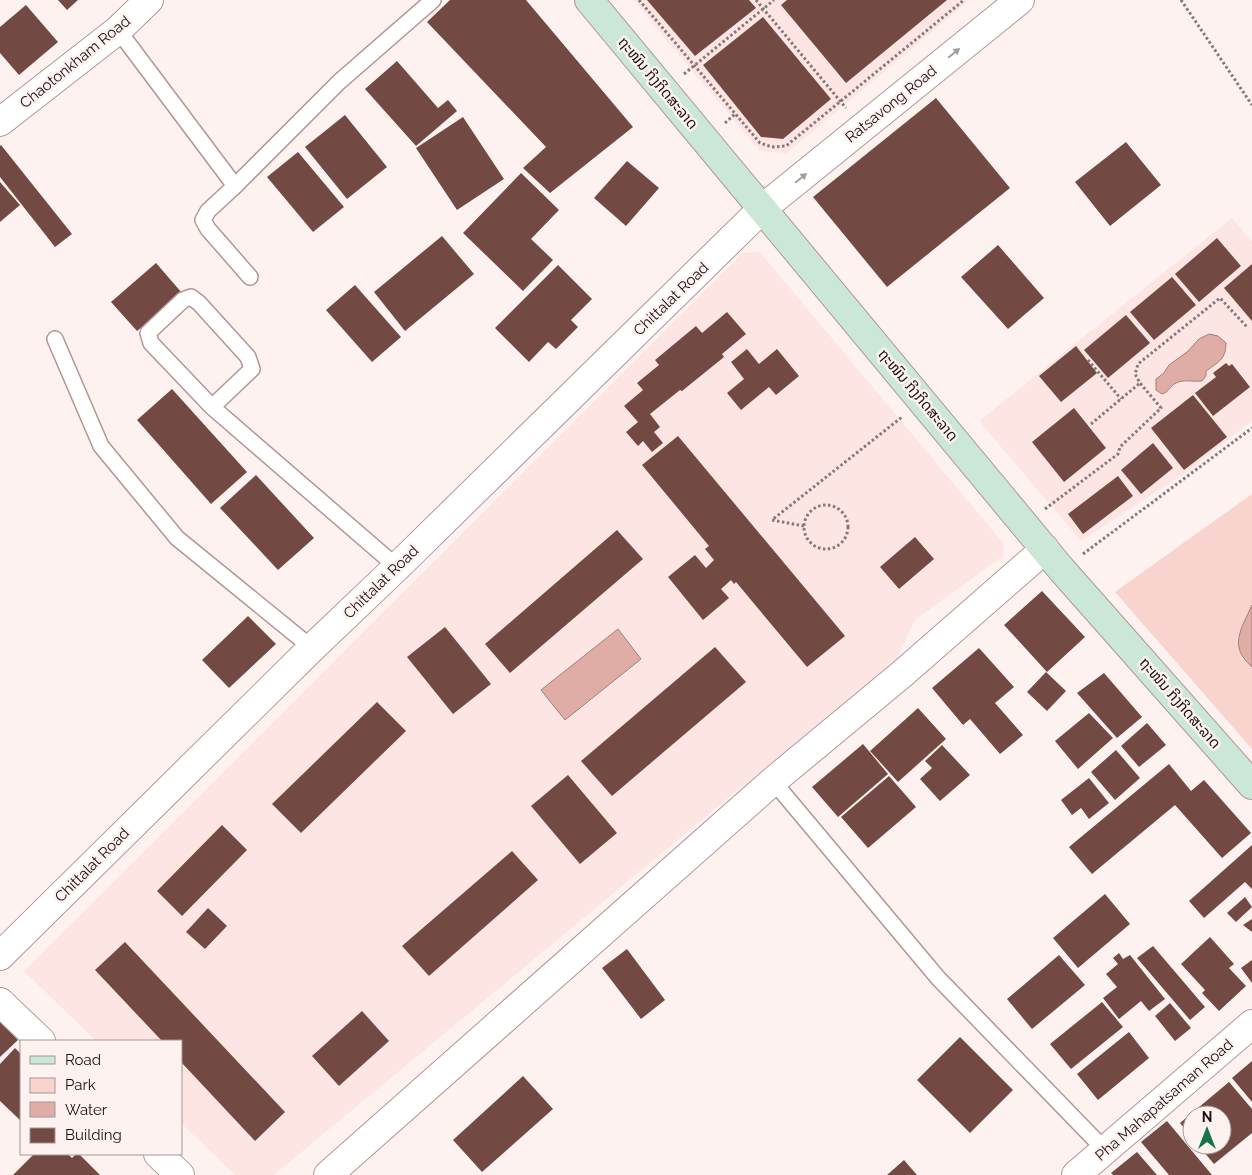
<svg xmlns="http://www.w3.org/2000/svg" width="1252" height="1175" font-family="Raleway,'Noto Sans Lao',sans-serif">
	<rect width="100%" height="100%" fill="#fef2f1"/>
	<g fill="#fce5e2">
		<path d="M633,0h337l-183,153 -27,-2z"/>
		<path d="M1232,218l20,24v179l-65,51 -106,69 -102,-120z"/>
		<path d="M760,252l244,292 -1,12 -88,64 -18,38 -623,517h-39l-54,-52v-82h-85l-72,-70 719,-718z"/>
	</g>
	<path fill="#f9d4cf" d="M1252,494v111l-15,34 5,20 10,8v82l-137,-157z"/>
	<g fill="#dfada6" stroke="#a47e78">
		<path d="M1209,334l9,2 8,7c0,17 -8,19 -20,28v5l-4,5c-9,1 -18,-2 -26,2 -6,3 -7,9 -14,11l-6,-4v-11l8,-6 5,-8 18,-13 12,-13z"/>
		<path d="M1252,605v62c-24,-21 -11,-37 0,-62z"/>
		<path d="M618,629l23,30 -76,61 -24,-30z"/>
	</g>
	<g fill="#734943">
		<path d="M58,0h20l-11,10z"/>
		<path d="M450,0h76l107,127 -83,66 -27,-25 23,-21 -119,-125z"/>
		<path d="M647,0h102l7,8 -61,48z"/>
		<path d="M787,0h160l-101,83 -65,-78z"/>
		<path d="M26,5l32,37 -39,33 -19,-22v-26z"/>
		<path d="M763,17l68,82 -48,40 -22,-2 -58,-72z"/>
		<path d="M397,61l41,47 10,-8 9,11 -41,35 -51,-57z"/>
		<path d="M936,98l74,90 -123,99 -74,-90z"/>
		<path d="M345,115l42,52 -40,32 -42,-52z"/>
		<path d="M463,117l41,62 -47,31 -41,-62z"/>
		<path d="M1126,142l35,43 -51,41 -35,-44z"/>
		<path d="M1,145l71,89 -17,13 -55,-70v-31z"/>
		<path d="M298,152l46,55 -31,25 -46,-55z"/>
		<path d="M627,161l32,27 -33,38 -32,-28z"/>
		<path d="M521,173l38,37 -28,29 22,21 -30,31 -60,-58z"/>
		<path d="M0,182l20,23 -20,17z"/>
		<path d="M442,236l32,38 -69,57 -31,-39z"/>
		<path d="M1217,238l24,28 -42,36 -24,-28z"/>
		<path d="M998,245l46,53 -36,31 -47,-52z"/>
		<path d="M156,263l26,30 -45,38 -26,-29z"/>
		<path d="M1252,264v57l-28,-33z"/>
		<path d="M558,265l34,34 -21,21 7,7 -22,22 -8,-7 -19,20 -34,-34z"/>
		<path d="M1172,277l24,28 -42,35 -24,-28z"/>
		<path d="M355,285l46,52 -29,25 -46,-52z"/>
		<path d="M727,312l19,22 -24,20 2,3 -42,34 -2,-1 -30,24 10,13 -6,5 9,11 -11,9 -9,-11 -5,5 -12,-14 12,-10 -14,-16 19,-16 -6,-7 22,-18 -4,-5 41,-34 6,7z"/>
		<path d="M1126,315l24,28 -42,35 -24,-28z"/>
		<path d="M1076,346l21,27 -36,29 -22,-26z"/>
		<path d="M747,349l12,15 18,-15 22,27 -23,19 -7,-8 -28,23 -14,-17 17,-14 -13,-17z"/>
		<path d="M1226,363l3,3 3,-2 18,23 -37,29 -18,-23 21,-16 -3,-4z"/>
		<path d="M172,389l75,83 -36,32 -74,-84z"/>
		<path d="M1193,395l34,42 -43,33 -33,-42z"/>
		<path d="M1074,408l32,40 -42,34 -32,-40z"/>
		<path d="M678,436l167,200 -38,31 -71,-85 -2,2 -3,-4 -10,9 8,9 -26,22 -35,-43 27,-22 11,13 8,-8 -9,-11 4,-3 -67,-81z"/>
		<path d="M1153,443l20,25 -32,26 -20,-24z"/>
		<path d="M256,475l58,63 -36,32 -58,-62z"/>
		<path d="M1118,476l15,20 -50,38 -15,-20z"/>
		<path d="M617,530l26,29 -133,114 -25,-29z"/>
		<path d="M915,537l19,22 -35,30 -19,-22z"/>
		<path d="M1042,591l43,46 -38,35 -43,-47z"/>
		<path d="M248,616l28,28 -47,44 -27,-28z"/>
		<path d="M445,627l46,57 -38,30 -46,-57z"/>
		<path d="M715,647l31,35 -134,114 -31,-35z"/>
		<path d="M979,648l35,39 -19,16 28,32 -23,19 -30,-35 -7,6 -31,-37z"/>
		<path d="M1046,672l20,19 -19,20 -20,-19z"/>
		<path d="M1104,673l38,44 -25,21 -40,-45z"/>
		<path d="M377,702l29,29 -105,102 -29,-29z"/>
		<path d="M918,708l28,31 -48,43 -28,-31z"/>
		<path d="M1089,713l24,25 -35,31 -23,-28z"/>
		<path d="M1147,723l19,22 -27,22 -18,-21z"/>
		<path d="M863,744l25,30 -50,43 -26,-30z"/>
		<path d="M942,745l28,30 -30,26 -20,-22 12,-11 -7,-7z"/>
		<path d="M1116,750l24,28 -25,22 -24,-28z"/>
		<path d="M1169,764l22,27 13,-11 47,53 -29,25 -47,-53 -83,69 -23,-27z"/>
		<path d="M568,775l49,58 -37,31 -49,-58z"/>
		<path d="M889,776l27,31 -48,41 -27,-31z"/>
		<path d="M1089,778l20,25 -20,16 -8,-11 -9,7 -11,-15z"/>
		<path d="M222,825l25,25 -65,66 -25,-25z"/>
		<path d="M1252,845v44l-7,-7 -41,36 -15,-17z"/>
		<path d="M512,851l26,29 -109,96 -27,-30z"/>
		<path d="M1105,894l25,30 -52,44 -25,-30z"/>
		<path d="M1245,897l7,10 -16,15 -9,-9z"/>
		<path d="M208,908l19,18 -22,23 -19,-17z"/>
		<path d="M1252,919v13l-9,-7z"/>
		<path d="M1210,937l24,27 -5,4 17,18 -27,25 -17,-18 3,-3 -24,-26z"/>
		<path d="M125,942l160,170 -30,29 -74,-79v-21h-19l-67,-71z"/>
		<path d="M1153,946l52,61 -15,13 -53,-62z"/>
		<path d="M627,949l38,51 -24,19 -39,-51z"/>
		<path d="M1119,953l4,6 7,-4 35,44 -16,12 -8,-10 -22,18 -16,-21 14,-11 -11,-13 12,-10 -5,-6z"/>
		<path d="M1059,955l26,30 -53,44 -25,-30z"/>
		<path d="M1252,960v23l-11,-15z"/>
		<path d="M1102,1002l21,25 -52,42 -21,-25z"/>
		<path d="M1170,1003l21,25 -16,13 -20,-25z"/>
		<path d="M362,1011l27,30 -50,45 -27,-30z"/>
		<path d="M0,1022l18,18 -18,17z"/>
		<path d="M1129,1032l20,26 -51,42 -21,-26z"/>
		<path d="M960,1037l53,53 -43,43 -53,-53z"/>
		<path d="M15,1048l6,6v67l-21,-20v-37z"/>
		<path d="M1252,1061v41l-20,-24z"/>
		<path d="M523,1076l30,33 -71,63 -29,-32z"/>
		<path d="M1229,1082l23,27v24l-38,31 -16,-19h24v-30h-30v23l-12,-15z"/>
		<path d="M1167,1121l45,54h-43l-28,-33z"/>
		<path d="M1137,1152l20,23h-44l-2,-2z"/>
		<path d="M34,1154h34l4,4 4,-4h3l21,21h-87z"/>
		<path d="M904,1160l13,15h-30z"/>
	</g>
	<g fill="none" stroke-linecap="round" stroke-linejoin="round">
		<defs>
			<g id="lane">
				<path d="M118,30l117,156"/>
				<path d="M250,277l-42,-48 -5,-9 5,-9 27,-25 104,-104 94,-82"/>
				<path d="M55,339l46,107 76,92 135,110"/>
				<path d="M212,407l40,-38 -4,-12 -49,-54 -8,-6 -8,3 -35,33 3,10 61,64 185,160"/>
				<path d="M773,781l165,197 167,172"/>
			</g>
			<g id="street">
				<path d="M0,122l118,-92 31,-30"/>
				<path d="M0,956l312,-308 85,-81 366,-359 257,-208"/>
				<path d="M0,1002l41,39"/>
				<path d="M158,1154l22,21"/>
				<path d="M328,1175l445,-394 129,-107 143,-125"/>
				<path d="M1076,1175l176,-151"/>
			</g>
			<path id="secondary" d="M589,0l473,570 190,215"/>
		</defs>
		<use href="#lane" stroke="#b29693" stroke-width="18"/>
		<use href="#street" stroke="#b29693" stroke-width="30"/>
		<use href="#secondary" stroke="#b29693" stroke-width="30"/>
		<g stroke="#837978" stroke-width="3" stroke-dasharray="2.5 2.5" stroke-linecap="butt">
			<path d="M639,0l121,143 12,4 14,-1 178,-146"/>
			<path d="M756,0l90,108"/>
			<path d="M1181,0l71,105"/>
			<path d="M684,74l90,-74"/>
			<path d="M725,123l10,-9"/>
			<path d="M1088,360l33,39"/>
			<path d="M1091,424l49,-41"/>
			<circle cx="826" cy="527" r="22"/>
			<path d="M1045,509l73,-55 2,-7 41,-39 -21,-25 -5,-9 3,-10 82,-66 27,29"/>
			<path d="M804,526l-32,-6 130,-103"/>
			<path d="M1083,554l169,-126"/>
		</g>
		<use href="#lane" stroke="#fff" stroke-width="15"/>
		<use href="#street" stroke="#fff" stroke-width="28"/>
		<use href="#secondary" stroke="#cae7d8" stroke-width="28"/>
	</g>
	<defs><path id="oneway-solid" d="M-6-.8H1V-3.2L6.5 0L1 3.2V.8H-6Z" transform="scale(1.25)"/></defs>
	<g fill="#a39f9f">
		<use href="#oneway-solid" transform="translate(954 53) rotate(-39)"/>
		<use href="#oneway-solid" transform="translate(801 178) rotate(-39)"/>
	</g>
	<g text-anchor="middle" stroke-width="5" stroke-linejoin="round" paint-order="stroke">
		<g font-size="15" fill="#19100e" stroke="#fef2f1">
			<text transform="translate(75 62) rotate(-39)" y="5">Chaotonkham Road</text>
			<text transform="translate(658 83) rotate(50)" y="5">ຖະໜົນ ກິງກິດສະລາດ</text>
			<text transform="translate(891 104) rotate(-39)" y="5">Ratsavong Road</text>
			<text transform="translate(671 299) rotate(-44)" y="5">Chittalat Road</text>
			<text transform="translate(918 395) rotate(50)" y="5">ຖະໜົນ ກິງກິດສະລາດ</text>
			<text transform="translate(381 582) rotate(-44)" y="5">Chittalat Road</text>
			<text transform="translate(1180 703) rotate(49)" y="5">ຖະໜົນ ກິງກິດສະລາດ</text>
			<text transform="translate(92 865) rotate(-45)" y="5">Chittalat Road</text>
			<text transform="translate(1164 1100) rotate(-41)" y="5">Pha Mahapatsaman Road</text>
		</g>
	</g>
	<rect x="20" y="1040" width="162" height="115" fill="#fef2f1" stroke="#a29896"/>
	<rect x="30" y="1056" width="25" height="8" fill="#cae7d8" stroke="#a29896"/>
	<text x="65" y="1065" font-size="15" fill="#19100e">Road</text>
	<rect x="30" y="1078" width="25" height="15" fill="#f9d4cf" stroke="#a29896"/>
	<text x="65" y="1090" font-size="15" fill="#19100e">Park</text>
	<rect x="30" y="1102" width="25" height="15" fill="#dfada6" stroke="#a29896"/>
	<text x="65" y="1115" font-size="15" fill="#19100e">Water</text>
	<rect x="30" y="1128" width="25" height="15" fill="#734943" stroke="#a29896"/>
	<text x="65" y="1140" font-size="15" fill="#19100e">Building</text>
	<g transform="translate(1207 1130)"><circle r="24" fill="#fef2f1" stroke="#a29896"/>
	<path d="M0-4L9 19L0 12L-9 19Z" fill="#15744a"/>
	<text y="-8" font-size="14" font-weight="bold" text-anchor="middle" fill="#19100e">N</text>
	</g>
</svg>
